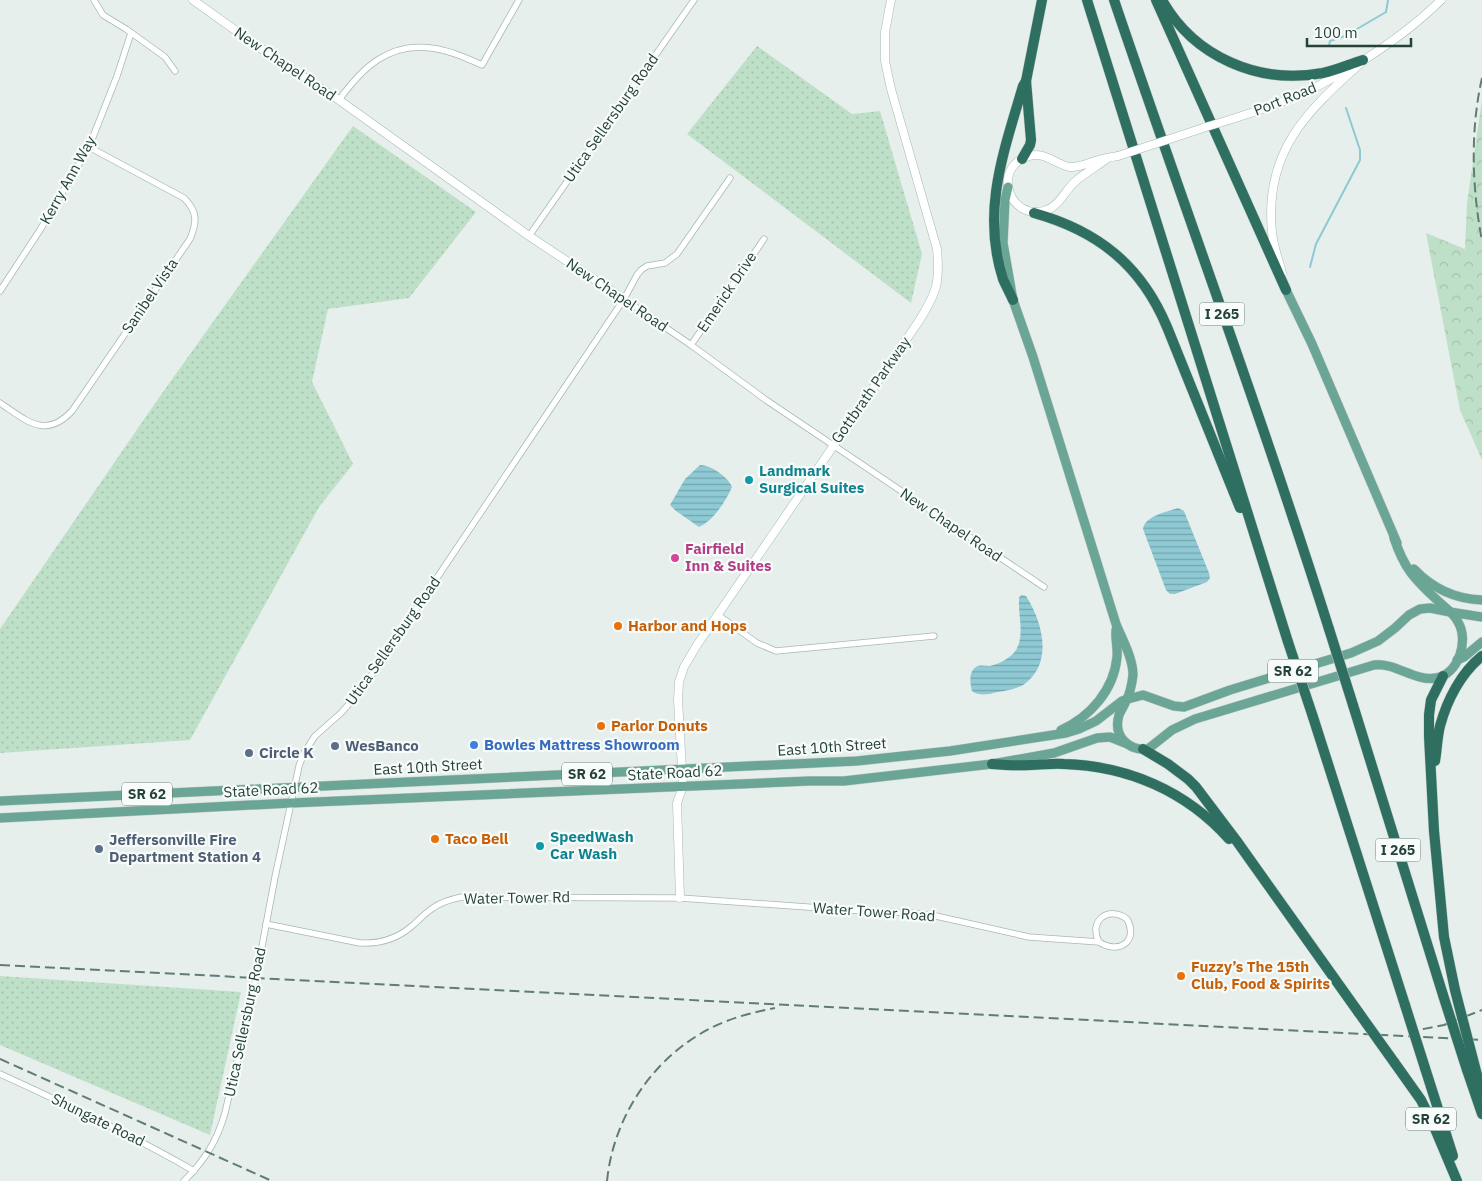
<svg xmlns="http://www.w3.org/2000/svg" width="1482" height="1181" font-family="'IBM Plex Sans',sans-serif">
	<defs>
		<pattern id="grass-dots" width="8" height="8" patternUnits="userSpaceOnUse" patternTransform="scale(1.25)"><rect width="8" height="8" fill="#bfe0c8"/><path d="M2 2h.1M6 6h.1" fill="none" stroke="#a4c1ad" stroke-width="1.8" stroke-linecap="round"/></pattern>
		<pattern id="forest-crowns" width="20" height="18" patternUnits="userSpaceOnUse" patternTransform="scale(1.25)"><rect width="20" height="18" fill="#bfe0c8"/><path d="M2 6a3 3 0 1 1 6 0M12 15a3 3 0 1 1 6 0" fill="none" stroke="#a4c1ad"/></pattern>
		<pattern id="water-rules" width="6" height="5" patternUnits="userSpaceOnUse" patternTransform="scale(1.25)"><rect width="6" height="5" fill="#8ec9d4"/><path d="M0 2.5h6" fill="none" stroke="#74a5ad"/></pattern>
	</defs>
	<rect width="100%" height="100%" fill="#e6efeb"/>
	<g fill="url(#grass-dots)">
		<path d="M757,46l95,68 28,-3 42,143 -11,49 -224,-169z"/>
		<path d="M353,126l123,86 -67,86 -81,11 -16,73 41,82 -34,43 -129,233 -190,13v-124l158,-230z"/>
		<path d="M0,976l241,16 -31,143 -210,-90z"/>
	</g>
	<path fill="url(#forest-crowns)" d="M1482,100v360l-22,-50 -34,-177 39,16 2,-46z"/>
	<g fill="url(#water-rules)">
		<path d="M700,465c11,0 28,12 32,22 -6,14 -19,34 -33,40l-23,-16 -6,-6 15,-26z"/>
		<path d="M1178,508l6,3 25,62 1,5 -3,4 -32,12h-5l-4,-4 -23,-61c2,-13 23,-17 35,-21z"/>
		<path d="M1022,595l4,1c16,25 27,64 1,86 -6,6 -20,9 -29,10 -9,2 -18,5 -26,-1 -2,-8 -4,-21 6,-25 3,-1 8,0 12,0 9,-2 21,-8 26,-16 9,-15 2,-34 3,-50v-3z"/>
	</g>
	<g fill="none" stroke-linecap="round" stroke-linejoin="round">
		<g stroke="#8ec9d4" stroke-width="2">
			<path d="M1329,46l1,-5 15,-5 41,-24 2,-12"/>
			<path d="M1310,267l6,-23 44,-84v-10l-14,-42"/>
		</g>
		<defs>
			<g id="street">
				<path d="M94,0l9,15 23,14 39,28 10,14"/>
				<path d="M339,100c23,-32 50,-58 92,-52 18,2 35,10 51,17l37,-65"/>
				<path d="M529,236l165,-236"/>
				<path d="M0,291l40,-61 49,-83 28,-71 14,-43"/>
				<path d="M624,299l67,46 75,55 278,187"/>
				<path d="M691,345l73,-106"/>
				<path d="M0,403c26,17 45,37 72,8l118,-172c7,-17 8,-27 -6,-41l-95,-51"/>
				<path d="M718,615l39,28 19,8 158,-15"/>
				<path d="M266,924l94,19c20,1 37,-4 52,-17 7,-6 13,-13 21,-18 8,-6 19,-9 29,-11l218,1 169,12 62,3 25,3 93,21 70,5c20,13 40,-1 28,-23 -19,-14 -39,2 -28,23"/>
				<path d="M0,1074c66,30 132,61 194,97"/>
				<path d="M184,1181c21,-21 33,-40 41,-68l31,-135 19,-101 24,-111 5,-13 11,-17 26,-23 22,-25 261,-389 13,-24 4,-5 6,-4 18,-3 12,-9 53,-76"/>
			</g>
			<g id="secondary">
				<path d="M193,0l70,50 76,50 190,136 95,63"/>
				<path d="M1359,63c29,-18 58,-39 82,-63"/>
				<path d="M1229,120c42,-13 80,-27 118,-50"/>
				<path d="M1182,135l24,-8"/>
				<path d="M1108,158c-10,8 -22,14 -31,22 -12,9 -17,27 -33,31 -34,9 -52,-41 -18,-54 18,-7 28,7 44,10 9,1 20,-5 29,-7 6,-2 12,-3 19,-4"/>
				<path d="M1282,273c-3,-13 -9,-27 -10,-41 -8,-80 34,-120 89,-169"/>
				<path d="M680,898l-3,-95 6,-17 -5,-86 1,-18 5,-15 13,-22 222,-324c18,-29 21,-38 18,-72l-46,-160 -6,-28v-29l6,-32"/>
			</g>
			<g id="primary">
				<path d="M1008,187l-3,13 -2,43 10,57 20,57 83,267c6,15 17,34 17,51 -1,8 -3,19 -7,26 -2,5 -5,9 -7,14 -6,20 8,36 29,34l24,-19 23,-11 179,-54c21,-3 41,17 62,13 23,-4 33,-38 22,-56 -4,-9 -14,-15 -21,-22 -23,-21 -33,-32 -43,-62"/>
				<path d="M1286,290l26,54 85,199"/>
				<path d="M1414,569c18,19 41,30 68,31"/>
				<path d="M1457,660l7,-3 18,-15"/>
				<path d="M1061,730c29,-13 53,-40 56,-73 1,-9 -2,-18 -1,-27"/>
				<path d="M0,801l857,-40 93,-10 116,-18 13,-4 17,-8 26,-20 6,-2 15,-4 31,11 10,1 46,-17 121,-37 27,-12 17,-13 14,-13 11,-6 10,-1 20,4 32,5"/>
				<path d="M0,818l291,-15 518,-22h35l148,-17 62,-11 43,-15 13,-1 15,6"/>
			</g>
			<g id="highway">
				<path d="M1087,0l201,642"/>
				<path d="M1114,0c71,210 148,417 215,629"/>
				<path d="M1156,0l130,290"/>
				<path d="M1162,0c32,57 97,85 161,73 14,-3 27,-9 40,-13"/>
				<path d="M1022,159l8,-14 1,-5 -5,-59 16,-81"/>
				<path d="M1034,213c64,18 107,52 133,114l73,181"/>
				<path d="M1013,300c-3,-7 -7,-14 -10,-21 -22,-68 1,-128 20,-193l3,-5"/>
				<path d="M1443,676l-12,24 -2,15v21l5,95 10,106 11,53"/>
				<path d="M1353,705l90,290"/>
				<path d="M1313,717l92,288"/>
				<path d="M1143,749l25,15 20,15 8,8 40,53 123,173"/>
				<path d="M1435,761c2,-11 2,-23 5,-35 7,-26 21,-53 42,-70"/>
				<path d="M992,764c12,1 25,2 38,1 11,0 23,-2 34,-1 64,2 122,27 165,75"/>
				<path d="M1394,1062l27,38 12,24 24,57"/>
				<path d="M1425,1068l28,88"/>
				<path d="M1467,1070l15,44"/>
				<path d="M1476,1071l6,22"/>
			</g>
		</defs>
		<use href="#street" stroke="#a8b8b2" stroke-width="7"/>
		<use href="#secondary" stroke="#a4bbb3" stroke-width="9"/>
		<use href="#primary" stroke="#c2cac8" stroke-width="10"/>
		<use href="#highway" stroke="#c2cac8" stroke-width="11"/>
		<use href="#street" stroke="#fff" stroke-width="5.5"/>
		<use href="#secondary" stroke="#fff" stroke-width="8"/>
		<use href="#primary" stroke="#6aa596" stroke-width="9"/>
		<use href="#highway" stroke="#2f6f62" stroke-width="10"/>
		<g stroke="#5f7d75" stroke-width="2" stroke-dasharray="10 5" stroke-linecap="butt">
			<path d="M1482,78c-12,53 -10,110 0,163"/>
			<path d="M0,965l1482,75"/>
			<path d="M1408,1032l36,-7 38,-15"/>
			<path d="M0,1059l272,122"/>
			<path d="M607,1181c6,-60 41,-116 93,-147 23,-14 49,-21 75,-26"/>
		</g>
		<defs>
			<g id="secondary-bridge">
				<path d="M1206,127l23,-7"/>
				<path d="M1118,156l64,-21"/>
			</g>
			<g id="highway-bridge">
				<path d="M1329,629l24,76"/>
				<path d="M1288,642l25,75"/>
				<path d="M1455,990l21,81"/>
				<path d="M1443,995l24,75"/>
				<path d="M1405,1005l20,63"/>
				<path d="M1359,1013l35,49"/>
			</g>
		</defs>
		<use href="#secondary-bridge" stroke="#a4bbb3" stroke-width="9" stroke-linecap="butt"/>
		<use href="#highway-bridge" stroke="#c2cac8" stroke-width="11" stroke-linecap="butt"/>
		<use href="#secondary-bridge" stroke="#fff" stroke-width="8"/>
		<use href="#highway-bridge" stroke="#2f6f62" stroke-width="10"/>
	</g>
	<g fill="#0f9aa8" stroke="#f7fbf9" stroke-width="2">
		<circle cx="749" cy="480" r="5"/>
		<circle cx="540" cy="846" r="5"/>
	</g>
	<circle fill="#d1479c" stroke="#f7fbf9" stroke-width="2" cx="675" cy="558" r="5"/>
	<g fill="#e8710a" stroke="#f7fbf9" stroke-width="2">
		<circle cx="618" cy="626" r="5"/>
		<circle cx="601" cy="726" r="5"/>
		<circle cx="435" cy="839" r="5"/>
		<circle cx="1181" cy="976" r="5"/>
	</g>
	<circle fill="#3f7fe0" stroke="#f7fbf9" stroke-width="2" cx="474" cy="745" r="5"/>
	<g fill="#5c6f8a" stroke="#f7fbf9" stroke-width="2">
		<circle cx="335" cy="746" r="5"/>
		<circle cx="249" cy="753" r="5"/>
		<circle cx="99" cy="849" r="5"/>
	</g>
	<g text-anchor="middle" stroke-width="4.5" stroke-linejoin="round" paint-order="stroke">
		<g fill="#f7fbf9" stroke="#637a73" stroke-width="1">
			<rect x="1199.5" y="302.5" width="45" height="23" rx="4"/>
			<rect x="1268" y="659.5" width="50" height="23" rx="4"/>
			<rect x="562" y="762.5" width="50" height="23" rx="4"/>
			<rect x="122" y="782.5" width="50" height="23" rx="4"/>
			<rect x="1375.5" y="838.5" width="45" height="23" rx="4"/>
			<rect x="1406" y="1107.5" width="50" height="23" rx="4"/>
		</g>
		<g font-size="14" font-weight="bold" fill="#24423a">
			<text x="1222" y="319">I 265</text>
			<text x="1293" y="676">SR 62</text>
			<text x="587" y="779">SR 62</text>
			<text x="147" y="799">SR 62</text>
			<text x="1398" y="855">I 265</text>
			<text x="1431" y="1124">SR 62</text>
		</g>
		<g font-size="15" fill="#24423a" stroke="#f7fbf9">
			<text transform="translate(285 64) rotate(34)" y="5">New Chapel Road</text>
			<text transform="translate(1285 99) rotate(-22)" y="5">Port Road</text>
			<text transform="translate(611 118) rotate(-55)" y="5">Utica Sellersburg Road</text>
			<text transform="translate(68 180) rotate(-61)" y="5">Kerry Ann Way</text>
			<text transform="translate(727 292) rotate(-56)" y="5">Emerick Drive</text>
			<text transform="translate(617 295) rotate(34)" y="5">New Chapel Road</text>
			<text transform="translate(150 296) rotate(-56)" y="5">Sanibel Vista</text>
			<text transform="translate(871 390) rotate(-55)" y="5">Gottbrath Parkway</text>
			<text transform="translate(951 525) rotate(34)" y="5">New Chapel Road</text>
			<text transform="translate(393 641) rotate(-55)" y="5">Utica Sellersburg Road</text>
			<text transform="translate(832 747) rotate(-4)" y="5">East 10th Street</text>
			<text transform="translate(428 767) rotate(-3)" y="5">East 10th Street</text>
			<text transform="translate(675 773) rotate(-3)" y="5">State Road 62</text>
			<text transform="translate(271 790) rotate(-3)" y="5">State Road 62</text>
			<text transform="translate(517 898) rotate(-1)" y="5">Water Tower Rd</text>
			<text transform="translate(874 912) rotate(4)" y="5">Water Tower Road</text>
			<text transform="translate(245 1022) rotate(-78)" y="5">Utica Sellersburg Road</text>
			<text transform="translate(98 1120) rotate(26)" y="5">Shungate Road</text>
		</g>
		<g font-size="15" font-weight="bold" fill="#0d838f" stroke="#f7fbf9" text-anchor="start">
			<text x="759" y="476">Landmark<tspan x="759" dy="17">Surgical Suites</tspan></text>
			<text x="550" y="842">SpeedWash<tspan x="550" dy="17">Car Wash</tspan></text>
		</g>
		<g font-size="15" font-weight="bold" fill="#b23c85" stroke="#f7fbf9" text-anchor="start">
			<text x="685" y="554">Fairfield<tspan x="685" dy="17">Inn &amp; Suites</tspan></text>
		</g>
		<g font-size="15" font-weight="bold" fill="#c56008" stroke="#f7fbf9" text-anchor="start">
			<text x="628" y="631">Harbor and Hops</text>
			<text x="611" y="731">Parlor Donuts</text>
			<text x="445" y="844">Taco Bell</text>
			<text x="1191" y="972">Fuzzy’s The 15th<tspan x="1191" dy="17">Club, Food &amp; Spirits</tspan></text>
		</g>
		<g font-size="15" font-weight="bold" fill="#366cbe" stroke="#f7fbf9" text-anchor="start">
			<text x="484" y="750">Bowles Mattress Showroom</text>
		</g>
		<g font-size="15" font-weight="bold" fill="#4e5e75" stroke="#f7fbf9" text-anchor="start">
			<text x="345" y="751">WesBanco</text>
			<text x="259" y="758">Circle K</text>
			<text x="109" y="845">Jeffersonville Fire<tspan x="109" dy="17">Department Station 4</tspan></text>
		</g>
	</g>
	<path d="M1307 38v8h104v-8" fill="none" stroke="#24423a" stroke-width="2.5"/>
	<text x="1314" y="38" font-size="15" fill="#24423a" stroke="#f7fbf9" stroke-width="4" paint-order="stroke">100 m</text>
</svg>
